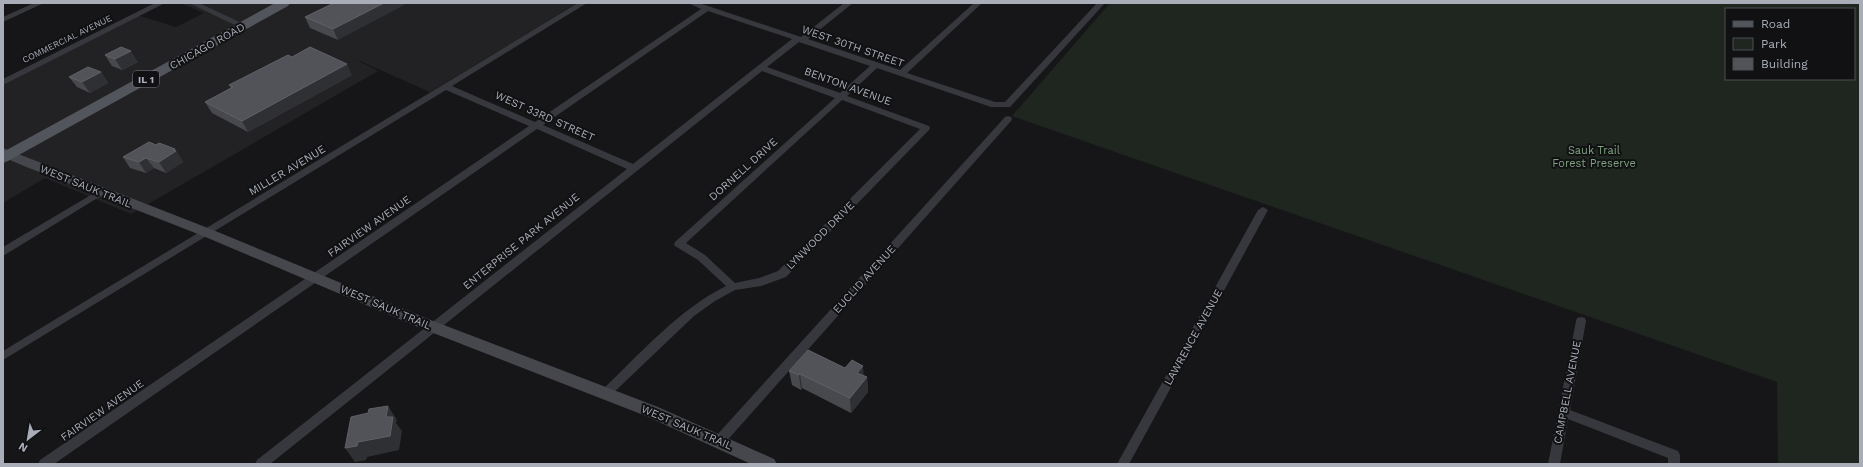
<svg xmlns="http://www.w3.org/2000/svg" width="1863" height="467" font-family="'Work Sans',sans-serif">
	<rect width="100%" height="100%" fill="#161618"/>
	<path fill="#222225" d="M180,3h398l-148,89 -77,-34 25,13 -247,143 -86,-36 -42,25v-123l131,-66 42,13 28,-14z"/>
	<path fill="#1e261f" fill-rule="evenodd" d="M1110,3h750v461h-82l-1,-82 -765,-266zM1726,9h128v70h-128z"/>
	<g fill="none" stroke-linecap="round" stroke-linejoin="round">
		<g fill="#37383d" fill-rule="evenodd">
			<path d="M34,3h10l-41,19v-5z"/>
			<path d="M155,3h10l-162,82v-6z"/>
			<path d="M189,3h10l49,23 -1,2h-6z"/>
			<path d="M578,3h9l-135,83 83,36 166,-113 -13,-6h11l102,34 43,-34h9l-45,36 92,31 74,-67h8l-75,70 88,29h10l92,-99h8l-95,104h-19l-114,-39 -30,28 82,30 1,2 -1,2 -143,147 -25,9 -26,4 -20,11 -21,15 -84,80 -4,2 -4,-2 -2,-3 2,-3c39,-37 76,-80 124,-104l-28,-26 -23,-14 -1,-2 1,-2 160,-144 -73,-27 -492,393h-15l2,-4 370,-291 -90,-40 -483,335h-16l2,-4 489,-334 -83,-36 -443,270v-9zM708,11l84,28 -159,125 -90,-39zM799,42l71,24 -30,27 -73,-26zM842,100l78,29 -142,142 -19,7 -24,5 -30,-28 -19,-12z"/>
			<path d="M1008,116l3,1 1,2 -1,2 -287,323 -4,1 -4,-1 -2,-4 2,-4 289,-319z"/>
			<path d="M101,189l5,3 -2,2 -101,62v-9z"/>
			<path d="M1263,207l5,3 -139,254h-12l141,-254z"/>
			<path d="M1581,317l4,1 1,3 -16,89 108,41 2,4v9h-12v-6l-100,-39 -8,45h-12l28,-143 1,-3z"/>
		</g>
		<path fill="#45474d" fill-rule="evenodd" d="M3,148l210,82 215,89 230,88 116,52 3,5h-26l-105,-48 -228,-89 -215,-91 -179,-70 -21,-9z"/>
		<path fill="#53555c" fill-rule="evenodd" d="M275,3h15l-2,3 -280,155 -5,2v-11z"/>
	</g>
	<g fill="#47494d">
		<path d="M334,3l4,37 -28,-12 -5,-11z"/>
		<path d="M105,55l33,7 -16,8 -10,-4z"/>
		<path d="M292,57l60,18 -104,57 -36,-19 -7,-11 26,-14 -2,-3z"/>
		<path d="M101,72l7,11 -18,10 -13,-6 -8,-10z"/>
		<path d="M156,145l19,4 8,13 -17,11 -12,-5 -8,5 -16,-5 -7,-11z"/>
		<path d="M845,368l22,9 1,15 -17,21 -49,-25 -1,2 -9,-5 -3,-14z"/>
	</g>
	<g fill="#2f3033">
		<path d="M384,3h24l-70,37 -5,-11z"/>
		<path d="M131,51l7,11 -16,8 -7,-11z"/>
		<path d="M347,64l5,11 -104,57 -6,-11z"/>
		<path d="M101,72l7,11 -18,10 -8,-11z"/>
		<path d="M175,149l8,13 -17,11 -7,-11z"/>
		<path d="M146,158l8,10 -8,5 -7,-11z"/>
		<path d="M863,366l1,14 -7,-7z"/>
		<path d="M800,374l2,14 -1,2 -2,-15z"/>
		<path d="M867,377l1,15 -17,21 -1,-15z"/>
		<path d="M388,406l9,14 -1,3 6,8 -3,19 -32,7 -1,3 -11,2 -10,-14 13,-6 28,-25z"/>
	</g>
	<g fill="#525359" stroke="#5f6168">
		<path d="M334,3h50l-51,26 -28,-12z"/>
		<path d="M121,47l10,4 -16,8 -10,-4z"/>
		<path d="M310,47l37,17 -105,57 -37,-19 28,-15 -4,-2 59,-30 4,2z"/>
		<path d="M88,67l13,5 -19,10 -13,-5z"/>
		<path d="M149,142l7,3 3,-2 16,6 -2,1 3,1 -17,11 -13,-4 -7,4 -16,-5z"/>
		<path d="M808,350l37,18 7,-8 11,6 -6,7 10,4 -17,21 -50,-24 -1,1 -10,-4z"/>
		<path d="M388,406l-2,11h7l-3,19 -32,6 -1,4 -12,2 6,-31 17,-4 1,-4z"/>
	</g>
	<g text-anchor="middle" stroke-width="4" stroke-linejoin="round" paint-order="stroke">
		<g font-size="9" fill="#a8adb8" stroke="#111113">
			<text transform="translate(67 39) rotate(-26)" y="3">COMMERCIAL AVENUE</text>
		</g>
		<rect fill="#111113" stroke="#7b7e86" stroke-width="1" x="133" y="71" width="26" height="16" rx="3"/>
		<g font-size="10" font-weight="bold" fill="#a8adb8">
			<text x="146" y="83">IL 1</text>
		</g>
		<g font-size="11" fill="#a8adb8" stroke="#111113">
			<text transform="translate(207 46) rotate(-29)" y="4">CHICAGO ROAD</text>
			<text transform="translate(853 46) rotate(19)" y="4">WEST 30TH STREET</text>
			<text transform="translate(848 86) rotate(20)" y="4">BENTON AVENUE</text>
			<text transform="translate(545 116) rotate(24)" y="4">WEST 33RD STREET</text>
			<text transform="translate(743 169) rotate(-42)" y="4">DORNELL DRIVE</text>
			<text transform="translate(287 170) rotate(-31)" y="4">MILLER AVENUE</text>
			<text transform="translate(86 186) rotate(22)" y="4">WEST SAUK TRAIL</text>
			<text transform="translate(369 226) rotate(-35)" y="4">FAIRVIEW AVENUE</text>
			<text transform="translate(820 235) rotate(-45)" y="4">LYNWOOD DRIVE</text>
			<text transform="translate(521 241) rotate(-39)" y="4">ENTERPRISE PARK AVENUE</text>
			<text transform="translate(864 279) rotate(-48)" y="4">EUCLID AVENUE</text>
			<text transform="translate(386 307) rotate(23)" y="4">WEST SAUK TRAIL</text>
			<text transform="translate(1193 337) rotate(-61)" y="4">LAWRENCE AVENUE</text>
			<text transform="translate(1567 392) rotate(-79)" y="4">CAMPBELL AVENUE</text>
			<text transform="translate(102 410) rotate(-35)" y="4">FAIRVIEW AVENUE</text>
			<text transform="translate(687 427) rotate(23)" y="4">WEST SAUK TRAIL</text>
		</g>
		<g font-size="11" fill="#7fa381" stroke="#111113">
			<text x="1594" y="154">Sauk Trail<tspan x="1594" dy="13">Forest Preserve</tspan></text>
		</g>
	</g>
	<rect width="1863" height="467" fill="none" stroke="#a8adb8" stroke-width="8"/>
	<rect x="1725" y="8" width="130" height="72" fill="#111113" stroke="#4d4f55"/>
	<rect x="1733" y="21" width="20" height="6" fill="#53555c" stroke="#4d4f55"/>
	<text x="1761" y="28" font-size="12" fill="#a8adb8">Road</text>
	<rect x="1733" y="38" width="20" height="12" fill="#1e261f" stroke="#4d4f55"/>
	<text x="1761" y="48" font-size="12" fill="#a8adb8">Park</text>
	<rect x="1733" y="58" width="20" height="12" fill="#525359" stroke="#4d4f55"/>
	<text x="1761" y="68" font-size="12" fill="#a8adb8">Building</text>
	<g transform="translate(28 439) rotate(211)" stroke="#111113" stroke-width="3" paint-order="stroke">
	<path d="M0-3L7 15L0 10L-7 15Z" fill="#a8adb8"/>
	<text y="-6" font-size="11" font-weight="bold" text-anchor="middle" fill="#a8adb8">N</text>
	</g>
</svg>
